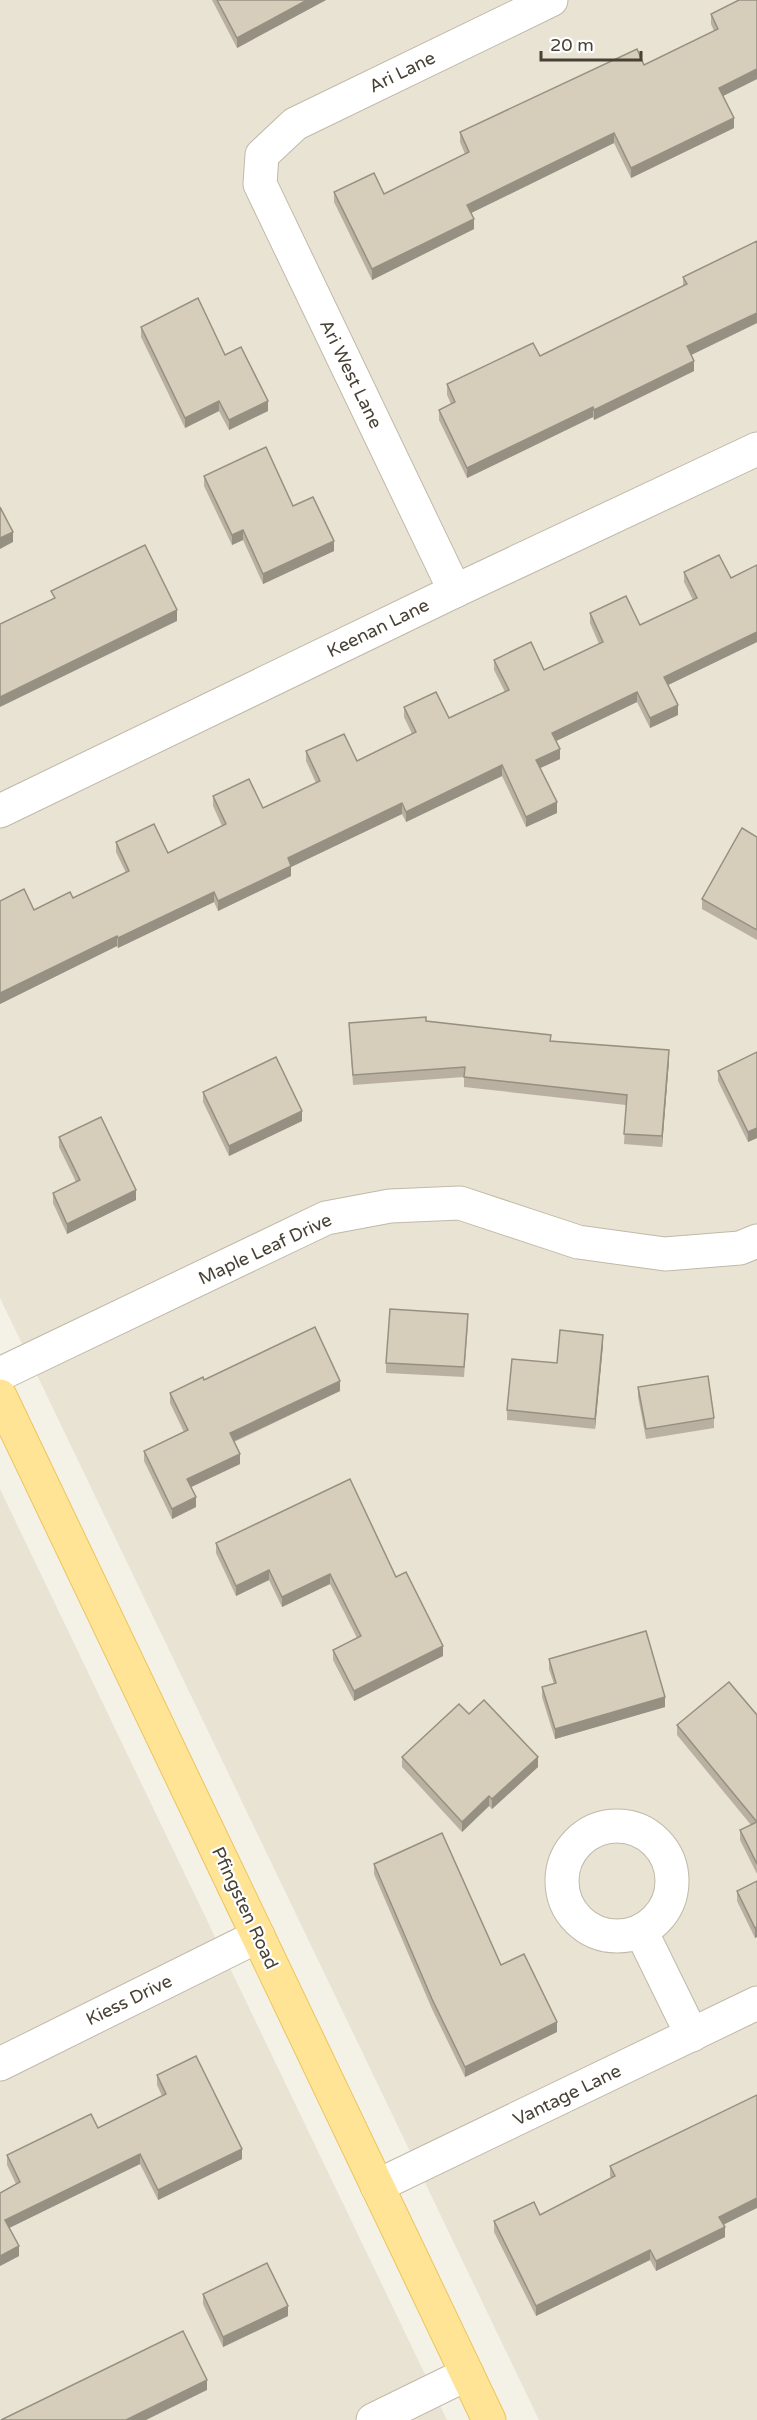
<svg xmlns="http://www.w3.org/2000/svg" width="757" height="2420" font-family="'Varela Round',sans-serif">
	<rect width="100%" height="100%" fill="#f4f1e7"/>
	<g fill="#e9e3d4">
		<path d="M0,0h757v2420h-218l-539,-1122z"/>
		<path d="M0,1489l447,931h-447z"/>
	</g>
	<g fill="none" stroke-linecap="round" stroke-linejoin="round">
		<defs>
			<g id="minor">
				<path d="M455,591l-195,-407 2,-29 33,-31 256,-124"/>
				<path d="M0,811l455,-220 302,-142"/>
				<path d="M0,1374l326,-156 64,-12 70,-3 118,39 87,12 75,-6 17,-7"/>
				<circle cx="617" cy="1881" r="55"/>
				<path d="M641,1931l51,104"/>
				<path d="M0,2064l258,-128"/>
				<path d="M377,2186l380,-183"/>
				<path d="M373,2420l94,-46"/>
			</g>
			<path id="major" d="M0,1396l489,1024"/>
		</defs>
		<use href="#minor" stroke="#c1b9a8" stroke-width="35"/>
		<use href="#major" stroke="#ecc55d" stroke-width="35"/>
		<use href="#minor" stroke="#fff" stroke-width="33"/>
		<use href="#major" stroke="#ffe495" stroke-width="33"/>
	</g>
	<g fill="#b9b0a1">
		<path d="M212,0h114l-89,48z"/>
		<path d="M757,0v79l-34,17 11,32 -103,50 -17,-35 -143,70 3,16 -102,51 -38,-78v-10l50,2 81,-40 -5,-12v-10l184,-67 70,-34 -3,-7v-10z"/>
		<path d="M757,241v82l-66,32 3,16 -100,49 -1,-3 -126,61 -28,-58v-10l12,-6 -4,-9v-11l93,-28 143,-70v-9z"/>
		<path d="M141,327l84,28 43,56 -39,19 -10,-19 -34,17 -44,-91z"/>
		<path d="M204,476l89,30 41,45 -71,33 -20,-44 -11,5 -28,-59z"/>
		<path d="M757,565v77l-89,43 10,30 -28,13 -13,-26 -81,39 4,18 -20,9 17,45 -31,14 -24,-51 -96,46 -4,-8 -111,53v9l-73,35 -4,-9 -96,46 -1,-2 -117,58v-103l34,9 39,-12 53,-25 -10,-21v-10l52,11 54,-27 -9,-20v-10l50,12 53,-25 -10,-22v-10l51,10 55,-27 -8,-17v-10l45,11 56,-26 -11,-22v-10l50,10 55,-26 -9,-21v-10l50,12 53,-25 -9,-18v-10l47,6z"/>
		<path d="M757,837v103l-55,-31v-10z"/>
		<path d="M426,1021l243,40 -7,86 -38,-3 2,-39 -162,-18v-10l-111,8 -4,-62z"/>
		<path d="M757,1052v86l-9,4 -30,-61v-10z"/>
		<path d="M203,1092l99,29 -73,35 -26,-54z"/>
		<path d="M59,1137l77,63 -69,34 -14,-31v-10l23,-11 -17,-35z"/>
		<path d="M468,1324l-4,53 -78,-4v-10z"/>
		<path d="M603,1345l-8,84 -88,-9v-10l50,-47z"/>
		<path d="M204,1380l136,11 -106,51 6,22 -49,23 5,20 -24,12 -28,-58v-10l40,-19 -14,-29v-10z"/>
		<path d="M638,1387l76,31v10l-68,11 -8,-42z"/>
		<path d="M216,1543l180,34 47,79 -89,45 -21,-41v-10l24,-12 -27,-54 -48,23 -13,-27 -33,16 -20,-43z"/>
		<path d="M549,1659l116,48 -110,32 -13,-42v-10l12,-3 -5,-15z"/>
		<path d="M469,1714l69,53 -46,42 -3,-3 -27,26 -60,-65v-10z"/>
		<path d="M757,1715v159l-17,-34v-10l11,-5 -74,-90v-10z"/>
		<path d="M374,1864l127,101 56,67 -92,45 -33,-68 -58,-135z"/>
		<path d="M757,1881v56l-2,1 -18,-37v-10z"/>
		<path d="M157,2075l85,84 -84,41 -18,-36 -131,64 10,28 -19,10 16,-82 -9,-19v-10l91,-27 64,-32 -5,-11z"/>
		<path d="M610,2166l113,59 2,12 -69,34 -6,-11 -114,56 -42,-84v-11l46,-6 71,-37 -1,-2z"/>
		<path d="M203,2294l85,22 -65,31 -20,-43z"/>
	</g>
	<g fill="#969083">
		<path d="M307,0h19l-89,48v-10z"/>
		<path d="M757,69v10l-38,19v-10z"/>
		<path d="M734,118v10l-103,50v-10z"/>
		<path d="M614,133v10l-147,72v-10z"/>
		<path d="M474,219v10l-102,51v-11z"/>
		<path d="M757,313v10l-70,34v-11z"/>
		<path d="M694,361v10l-100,49v-10z"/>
		<path d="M219,401v10l-34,17v-10z"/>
		<path d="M268,401v10l-39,19v-10z"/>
		<path d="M593,407v10l-126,61v-10z"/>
		<path d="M243,530v10l-11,5v-10z"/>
		<path d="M13,532v10l-13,7v-11z"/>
		<path d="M334,541v10l-71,33v-10z"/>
		<path d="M177,610v11l-177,86v-10z"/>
		<path d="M757,632v10l-93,45v-10z"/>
		<path d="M637,692v10l-85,41v-10z"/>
		<path d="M678,705v10l-28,13v-10z"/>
		<path d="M560,749v10l-24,11v-10z"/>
		<path d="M502,765v11l-96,46v-10z"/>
		<path d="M557,802v11l-31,14v-10z"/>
		<path d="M402,803v11l-111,53v9l-73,35v-10l70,-43z"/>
		<path d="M214,892v10l-96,46v-10z"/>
		<path d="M117,936v10l-117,58v-11z"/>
		<path d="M669,1050v11l-7,86v-11z"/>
		<path d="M302,1111v10l-73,35v-10z"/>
		<path d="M757,1128v10l-9,4v-10z"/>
		<path d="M136,1190v10l-69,34v-10z"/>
		<path d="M603,1335v10l-8,84v-10z"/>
		<path d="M340,1381v10l-110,52v-10z"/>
		<path d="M240,1454v10l-53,25v-10z"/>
		<path d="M196,1497v10l-24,12v-10z"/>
		<path d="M269,1570v10l-33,16v-10z"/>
		<path d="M330,1574v10l-48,23v-10z"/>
		<path d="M443,1646v10l-89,45v-10z"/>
		<path d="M665,1697v10l-110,32v-10z"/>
		<path d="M538,1757v10l-46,42v-10z"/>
		<path d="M489,1796v10l-27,26v-10z"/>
		<path d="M757,1927v10l-2,1v-10z"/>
		<path d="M557,2022v10l-92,45v-10z"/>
		<path d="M242,2149v10l-84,41v-10z"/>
		<path d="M140,2154v10l-135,66v-10z"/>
		<path d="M757,2198v10l-38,19v-10z"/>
		<path d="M725,2227v10l-69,34v-10z"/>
		<path d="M19,2246v10l-19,10v-10z"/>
		<path d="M650,2250v10l-114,56v-10z"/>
		<path d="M288,2306v10l-65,31v-10z"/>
		<path d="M207,2380v10l-61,30h-20z"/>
	</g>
	<g fill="#d7cdbb" stroke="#969083" stroke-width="1.5">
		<path d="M217,0h90l-70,38z"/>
		<path d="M739,0h18v69l-38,19 15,30 -103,50 -17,-35 -147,72 7,14 -102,50 -38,-77 40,-19 10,21 85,-42 -9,-20 177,-83 7,16 74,-36 -7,-15z"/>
		<path d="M757,241v72l-70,33 7,15 -100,49 -1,-3 -126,61 -28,-58 16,-8 -8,-18 86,-41 7,13 147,-72 -4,-7z"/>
		<path d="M198,298l27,57 16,-8 27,54 -39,19 -10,-19 -34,17 -44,-91z"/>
		<path d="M266,447l27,59 20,-9 21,44 -71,33 -20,-44 -11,5 -28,-59z"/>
		<path d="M0,507l13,25 -13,6z"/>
		<path d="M145,545l32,65 -177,87v-73l55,-26 -4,-7z"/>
		<path d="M719,555l12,23 26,-13v67l-93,45 14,28 -28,13 -13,-26 -85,41 8,16 -24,11 21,42 -31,15 -24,-52 -96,47 -4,-9 -114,55 3,8 -73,35 -4,-9 -96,46 -1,-2 -117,57v-92l24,-12 10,21 36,-18 3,6 56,-27 -13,-29 38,-18 14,29 58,-29 -13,-28 36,-17 14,29 57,-27 -14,-30 38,-17 13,27 59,-29 -12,-25 32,-15 13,26 60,-28 -15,-30 37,-18 13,28 59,-28 -13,-29 36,-17 14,29 57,-27 -13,-26z"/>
		<path d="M742,828l15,9v93l-55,-31z"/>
		<path d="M426,1017v4l125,14 -1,6 119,9 -7,86 -38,-2 3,-39 -163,-18 1,-10 -112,8 -4,-52z"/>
		<path d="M757,1052v76l-9,4 -30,-61z"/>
		<path d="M276,1057l26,54 -73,35 -26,-54z"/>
		<path d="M101,1117l35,73 -69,34 -14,-31 27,-13 -21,-43z"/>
		<path d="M390,1309l78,5 -4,53 -78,-4z"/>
		<path d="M315,1327l25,54 -110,52 10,21 -53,25 9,18 -24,12 -28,-58 44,-21 -18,-37 33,-16 1,3z"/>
		<path d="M560,1330l43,5 -8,84 -88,-9 5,-51 45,4z"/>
		<path d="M708,1376l6,42 -68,11 -8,-42z"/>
		<path d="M350,1479l46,98 10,-5 37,74 -89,45 -21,-41 28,-14 -31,-62 -48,23 -13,-27 -33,16 -20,-43z"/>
		<path d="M646,1631l19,66 -110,32 -13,-42 14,-4 -7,-24z"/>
		<path d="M729,1682l28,33v149l-17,-34 17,-8 -80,-97z"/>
		<path d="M484,1700l54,57 -46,42 -3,-3 -27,26 -60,-65 57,-53 10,10z"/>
		<path d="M442,1833l59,132 23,-11 33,68 -92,45 -33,-68 -58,-135z"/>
		<path d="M757,1881v46l-2,1 -18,-37z"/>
		<path d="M196,2056l46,93 -84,41 -18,-36 -135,66 14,26 -19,10v-63l20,-11 -13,-27 84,-41 7,14 68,-34 -9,-19z"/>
		<path d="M757,2095v103l-38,19 6,10 -69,34 -6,-11 -114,56 -42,-85 40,-19 6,13 75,-39 -5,-10z"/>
		<path d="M267,2263l21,43 -65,31 -20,-43z"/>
		<path d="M183,2331l24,49 -81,40h-125z"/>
	</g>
	<g text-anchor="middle" stroke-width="4.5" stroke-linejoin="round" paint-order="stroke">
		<g font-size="18" fill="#484135" stroke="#fff">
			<text transform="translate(402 72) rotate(-26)" y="6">Ari Lane</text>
			<text transform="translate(351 374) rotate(64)" y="6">Ari West Lane</text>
			<text transform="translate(378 628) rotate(-26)" y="6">Keenan Lane</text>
			<text transform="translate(265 1249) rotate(-25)" y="6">Maple Leaf Drive</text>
			<text transform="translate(245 1908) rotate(65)" y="6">Pfingsten Road</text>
			<text transform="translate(129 2000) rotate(-26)" y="6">Kiess Drive</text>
			<text transform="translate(567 2095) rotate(-26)" y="6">Vantage Lane</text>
		</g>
	</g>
	<path d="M541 51v9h100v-9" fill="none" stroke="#484135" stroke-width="3"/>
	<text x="550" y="51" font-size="18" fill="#484135" stroke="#ffffff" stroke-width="4.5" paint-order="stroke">20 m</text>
</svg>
